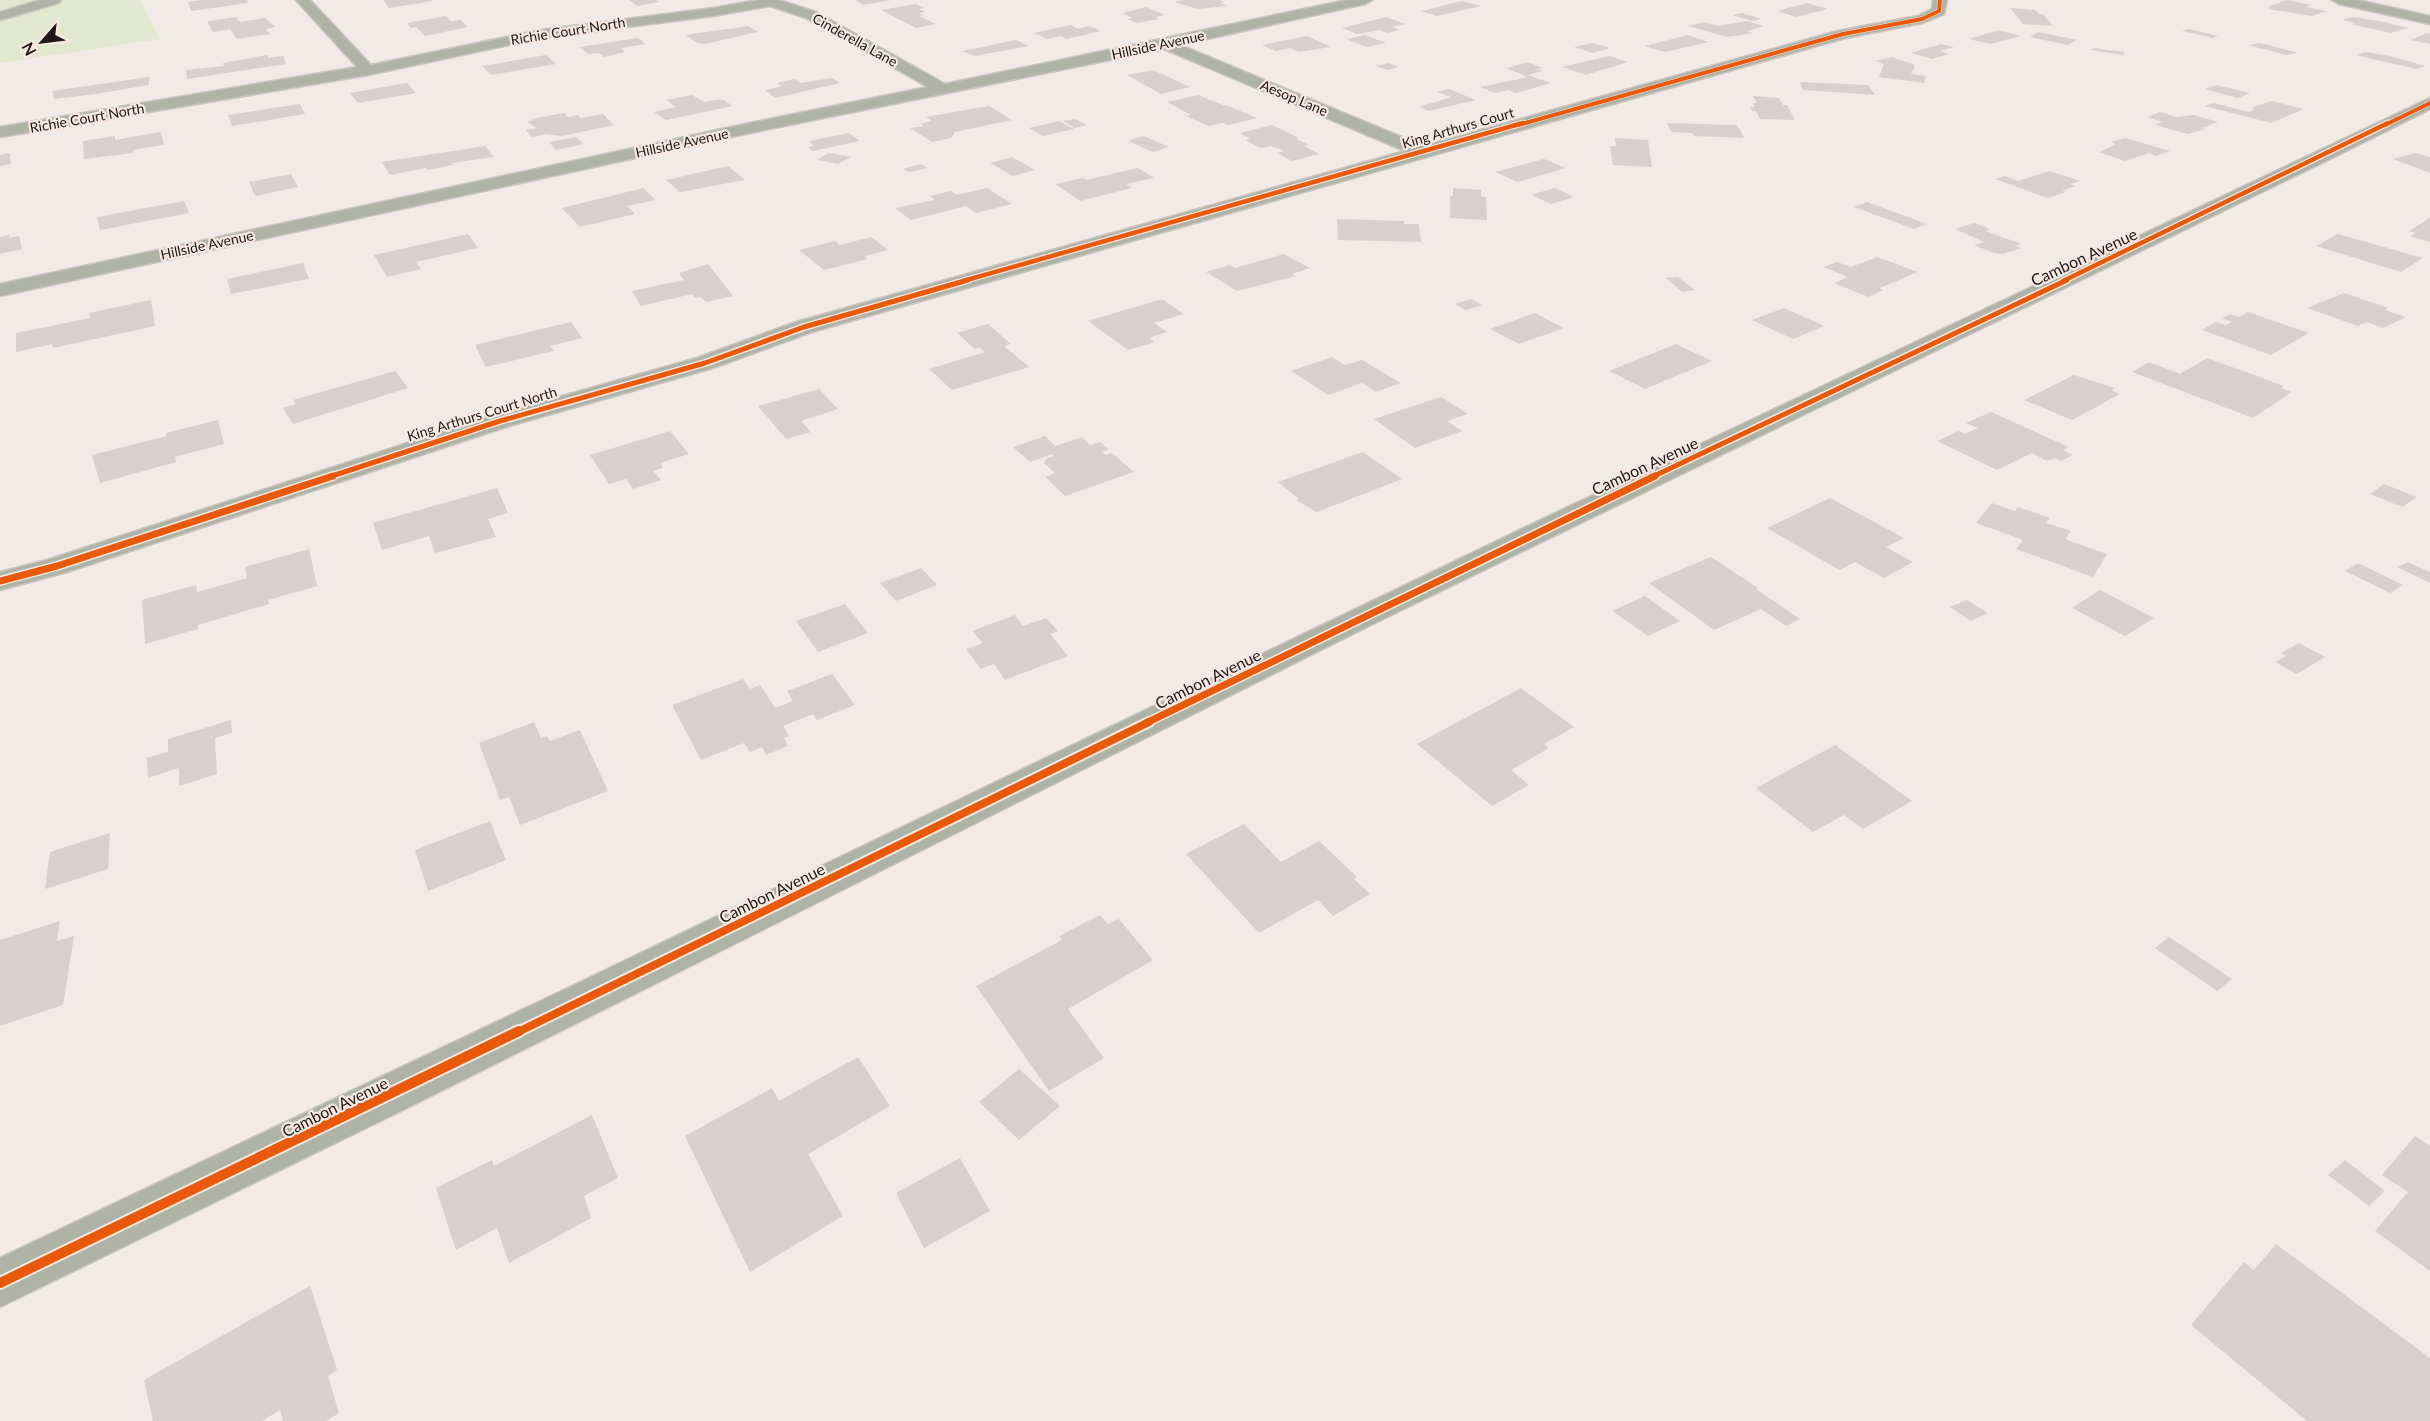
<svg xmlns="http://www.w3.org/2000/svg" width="2430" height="1421" font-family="Lato,sans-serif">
	<rect width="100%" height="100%" fill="#f2eae6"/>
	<path fill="#e2e7cf" d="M0,0h140l20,39 -160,24z"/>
	<g fill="#d6d0cf">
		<path d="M202,0h45l1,3 -57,8 -3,-9z"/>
		<path d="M383,0h49v1l-43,7z"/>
		<path d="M629,0h27l4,2 -22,4z"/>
		<path d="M855,0h32v1l-24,4z"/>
		<path d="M1182,0h37l6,2 -5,1 7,3 -29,3 -24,-7z"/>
		<path d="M2287,0l24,5 -5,2 21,4 -15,5 -45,-7 4,-1 -4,-1z"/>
		<path d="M1462,1l19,5 -44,10 -16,-5z"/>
		<path d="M1807,3l21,6 -32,8 -19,-6z"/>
		<path d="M916,4l9,4 -6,1 6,3 -6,1 4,2 -4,1 17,8 -20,4 -35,-18z"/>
		<path d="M1146,7l19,8 -10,2 4,2 -22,4 -10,-4 6,-1 -11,-5z"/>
		<path d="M2010,8l25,2 4,4h4l10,12 -30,-2z"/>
		<path d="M1742,13l20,6 -10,2 -20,-6z"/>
		<path d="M446,16l5,5 10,-1 7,7 -43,9 -9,-9 -5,1 -4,-5z"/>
		<path d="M236,17l4,5 25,-4 11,9 -10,2 4,5 -33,5 -7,-10 -17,3 -6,-11z"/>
		<path d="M1386,17l20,7 -15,3 9,3 -13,3 -7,-3 -23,4 -15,-6z"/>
		<path d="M2353,17l31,5 24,6 -17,5 -40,-9 5,-1 -14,-3z"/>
		<path d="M1746,21l18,5 -17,5 5,2 -25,4 -39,-11 16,-4 14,4z"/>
		<path d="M1071,25l7,4 11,-3 12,5 -35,8 -5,-3 -14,3 -13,-6z"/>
		<path d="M748,26l10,6 -53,12 -8,-1 -11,-8z"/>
		<path d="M2189,29l29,7 -6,2 -30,-7z"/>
		<path d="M1999,30l22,6 -31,8 -21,-5z"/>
		<path d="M2038,32l39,8 -9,5 -38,-8z"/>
		<path d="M2427,33l3,1v10l-20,-4z"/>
		<path d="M1365,35l21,8 -19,4 -21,-8z"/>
		<path d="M1688,35l21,7 -44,10 -20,-6z"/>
		<path d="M1307,36l24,11 -33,5 -8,-4 -14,3 -14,-6z"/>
		<path d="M638,38l8,6 -25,4 4,4 -21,5 -5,-4 -11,1 -9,-7z"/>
		<path d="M1016,40l13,6 -55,10 -12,-5z"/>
		<path d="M1592,43l18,5 -18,5 -18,-6z"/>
		<path d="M2260,43l38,10 -12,2 -38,-10z"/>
		<path d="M1941,44l13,3 -14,4 9,3 -17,5 -21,-6z"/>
		<path d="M2093,48l32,4 -2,3 -32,-5z"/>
		<path d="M2365,52l25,4 35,10 -9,3 -61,-14z"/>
		<path d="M267,55l2,3 14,-2 3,8 -99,15 -1,-9 38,-4 -1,-3z"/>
		<path d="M546,55l10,9 -65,11 -9,-9z"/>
		<path d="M1609,56l19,6 -42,13 -24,-8z"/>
		<path d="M1892,57l23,8 -4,9 15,2 -2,7 -45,-6 5,-13 -9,-3z"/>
		<path d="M1528,62l15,6 -6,1 6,2 -15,4 23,8 -35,10 -8,-3 -13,3 -15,-6 48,-10 -22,-9z"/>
		<path d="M1388,63l11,4 -11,3 -12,-4z"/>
		<path d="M1153,70l37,17 -29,7 -34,-19z"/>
		<path d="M149,77v8l-54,9 -41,5 -2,-8z"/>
		<path d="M832,78l8,5 -65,15 -10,-8 17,-4 -5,-3 18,-4 5,4z"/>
		<path d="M1800,82l68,3 7,10 -72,-5z"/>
		<path d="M407,83l9,10 -58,10 -8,-10z"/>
		<path d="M2217,85l33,8 -12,5 -33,-9z"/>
		<path d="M1449,89l27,11 -47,11 -10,-4 32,-10 -14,-5z"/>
		<path d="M692,95l12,7 18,-3 11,7 -67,14 -12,-8 22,-5 -10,-7z"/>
		<path d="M1198,95l25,10h3l31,13 -29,7 -5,-2 -15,3 -22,-10 5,-1 -24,-13z"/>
		<path d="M1753,96l26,2 4,7h4l8,15 -35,-1 -4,-8h-4l-2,-4h5l-2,-4h4z"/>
		<path d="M2272,101l32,8 -33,14 -66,-17 8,-3 36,9 6,-3 -4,-1z"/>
		<path d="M300,104l5,10 -73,12 -4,-11z"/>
		<path d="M989,106l23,14 -57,12 -4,6 -19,4 -22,-14 14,-2 -4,-2 12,-3 -6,-4z"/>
		<path d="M2160,112l16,5 18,-2 24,7 -17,6 5,1 -18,5 -33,-9 8,-3 -16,-5z"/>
		<path d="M564,113l4,4 10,-2 3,3 22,-4 11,11 -52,11 -16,-2 -14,3 -6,-7 11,-2 -10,-6 6,-2 -2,-1z"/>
		<path d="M1075,119l12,6 -12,3 -12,-7z"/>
		<path d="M1059,121l15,8 -31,7 -14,-8z"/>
		<path d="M1667,123l70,2 7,13 -50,-2 -2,-3 -21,-1z"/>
		<path d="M1272,125l27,13 -3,1 13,6 -5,1 15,8 -27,7 -15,-8 8,-2 -14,-5 -10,2 -16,-8 6,-1 -11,-6z"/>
		<path d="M161,132l3,13 -31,5v3l-49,6 -1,-18 32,-5v4z"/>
		<path d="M849,133l11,8 -47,10 -5,-4 6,-1 -5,-5z"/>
		<path d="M1144,136l25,11 -16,5 -25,-11z"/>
		<path d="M576,137l8,7 -28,6 -7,-8z"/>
		<path d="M1615,138l33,2 4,27 -39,-2 -3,-19h6z"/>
		<path d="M2125,138l45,13 -14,5 -7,-3 -24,8 -26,-9 17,-8 -5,-2z"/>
		<path d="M485,146l9,11 -42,6 1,2 -26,5 -1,-2 -36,7 -8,-13z"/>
		<path d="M10,153l1,11 -11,2v-11z"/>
		<path d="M829,153l22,4 -13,7 -21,-4z"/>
		<path d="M2415,153l15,4v16l-37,-14z"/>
		<path d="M1012,157l23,13 -22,6 -23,-13z"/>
		<path d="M1544,159l22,9 -48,14 -23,-10z"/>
		<path d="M921,164l7,4 -19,4 -6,-3z"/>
		<path d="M728,166l17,14 -65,12 -14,-12z"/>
		<path d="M1138,168l16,10 -28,6 6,4 -52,13 -25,-17 28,-6 3,2z"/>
		<path d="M2049,171l31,10 -10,3 5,2 -13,5 4,1 -18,6 -53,-19 10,-3 13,5z"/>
		<path d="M291,174l7,13 -43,9 -6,-14z"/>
		<path d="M643,188l13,12 -29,6 8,8 -55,13 -18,-19z"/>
		<path d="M987,188l25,16 -36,9 -10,-7 -55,14 -16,-12 40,-8 -5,-4 21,-5 6,4z"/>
		<path d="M1453,188l28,2v7h5l1,23 -37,-2v-22h3z"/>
		<path d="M1554,188l20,9 -23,7 -20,-9z"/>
		<path d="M184,201l5,12 -89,17 -3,-13z"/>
		<path d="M1867,202l60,22 -13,5 -60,-22z"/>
		<path d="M2430,218v24l-20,-6 5,-3 -6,-2z"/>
		<path d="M1337,219l67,2v3h15l2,18 -83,-2z"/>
		<path d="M1974,223l16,6 -4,2 35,13 -5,2 6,2 -19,6 -9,-1 -20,-8 10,-3 -29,-13z"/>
		<path d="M468,234l10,14 -62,14 5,7 -34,8 -13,-22z"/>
		<path d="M2338,234l85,24 -22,14 -85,-26z"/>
		<path d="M9,235v3l10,-2 3,13 -22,5v-17z"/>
		<path d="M871,237l17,13 -23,6 3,3 -44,11 -25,-20 36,-9 5,4z"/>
		<path d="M1284,254l26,14 -18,6 4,2 -59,15 -31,-19 24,-7 5,3z"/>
		<path d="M1877,257l41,15 -38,16 3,2 -15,7 -34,-14 14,-6 -25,-10 14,-5 14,5z"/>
		<path d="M303,263l6,16 -78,15 -4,-15z"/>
		<path d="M708,264l25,32 -27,6 -5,-5 -6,1 -3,-4 -51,12 -9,-15 52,-11 -5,-7z"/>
		<path d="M1678,277l17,13 -13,2 -16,-14z"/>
		<path d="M2344,293l44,15 -3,2 21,7 -23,11 -16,-6 -9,4 -51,-18z"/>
		<path d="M1162,299l22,15 -30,9 13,9 -18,6 6,4 -27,8 -40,-29z"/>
		<path d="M1471,299l11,6 -16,5 -11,-6z"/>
		<path d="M151,300l4,26 -102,22 -1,-4 -36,8v-19l74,-15 -1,-5z"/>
		<path d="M1784,308l40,18 -31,13 -41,-19z"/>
		<path d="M2248,312l61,21 -38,22 -69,-25 14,-8 9,3 7,-3 -10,-4 8,-4 9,3z"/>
		<path d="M1535,313l29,15 -45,16 -29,-15z"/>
		<path d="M571,322l11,16 -32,8 4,5 -68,16 -11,-22z"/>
		<path d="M988,324l23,20 -7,2 25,21 -77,23 -23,-21 56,-17 -6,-5 -4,2 -18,-16z"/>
		<path d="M1676,344l36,17 -67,28 -36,-18z"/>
		<path d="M1332,357l13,8 17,-5 39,23 -25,9 -14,-9 -34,12 -37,-24z"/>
		<path d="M2207,358l77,28 -3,2 11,4 -39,26 -121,-46 17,-10 31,12z"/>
		<path d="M395,371l13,17 -115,36 -10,-16 13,-4 -3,-4z"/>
		<path d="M2074,375l41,13 -4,2 9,4 -48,26 -48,-20z"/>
		<path d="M819,389l19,20 -37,12 10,11 -25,7 -28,-33z"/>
		<path d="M1441,397l27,17 -21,7 15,10 -47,17 -41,-29z"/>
		<path d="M1991,412l78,35 -6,3 10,5 -12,6 -6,-3 -8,3 -15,-8 -35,17 -60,-29 21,-10 7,3 13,-6 -12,-5z"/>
		<path d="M218,420l6,24 -49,13 1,5 -76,21 -8,-28 75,-19 -1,-3z"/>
		<path d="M670,431l19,23 -29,9 3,5 -10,3 8,9 -28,9 -7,-10 -17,5 -19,-29z"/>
		<path d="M1045,436l10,10 27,-9 8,8 10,-3 9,7 -7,3 4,3 6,-2 22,19 -69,24 -20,-19 10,-4 -11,-10 2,-4 8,-3 -2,-2 -22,8 -17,-15z"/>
		<path d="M1363,452l39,27 -85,33 -21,-12 3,-1 -21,-17z"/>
		<path d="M2384,484l33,13 -15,10 -32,-13z"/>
		<path d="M497,488l11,25 -20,6 8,18 -61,16 -6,-17 -47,14 -9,-27z"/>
		<path d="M1830,498l74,40 -18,9 27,15 -29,16 -29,-16 -16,8 -72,-42z"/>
		<path d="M1992,503l23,8 3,-4 32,11 -4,5 25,8 -6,8 42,15 -14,23 -77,-28 7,-9 -47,-17z"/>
		<path d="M309,549l8,37 -49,14 1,4 -71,21v4l-53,15 -3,-44 54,-15 1,7 50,-14 -2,-11z"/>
		<path d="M1711,557l47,31 -2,1 44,30 -14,7 -25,-17 -47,21 -65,-47z"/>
		<path d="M2408,562l22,10v11l-33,-16z"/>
		<path d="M2358,563l45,22 -13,8 -45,-22z"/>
		<path d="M921,568l16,17 -41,16 -16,-18z"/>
		<path d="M2100,590l54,28 -29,18 -53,-28z"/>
		<path d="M1645,596l35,25 -32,15 -36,-25z"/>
		<path d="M1967,600l21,13 -17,8 -21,-14z"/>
		<path d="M845,604l23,29 -50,19 -22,-31z"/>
		<path d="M1015,615l8,11 23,-8 12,13 -8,3 18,22 -63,24 -11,-16 -13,5 -15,-20 17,-6 -11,-12z"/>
		<path d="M2299,643l26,14 -28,17 -22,-12 11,-6 -5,-3z"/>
		<path d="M832,674l23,31 -38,15 -4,-6 -30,12 6,10 -5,2 4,8 -22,9 -4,-8 -12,5 -6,-9 -43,17 -29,-55 71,-26 7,10 10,-4 15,23 18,-7 -6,-10z"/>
		<path d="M1521,688l53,39 -30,17 5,4 -38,22 18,15 -37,21 -75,-62z"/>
		<path d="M231,720l1,13 -17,5 2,36 -38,12v-18l-31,10 -1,-20 21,-6v-13z"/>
		<path d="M534,722l7,16 6,-2 3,5 30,-11 28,61 -88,34 -11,-28 -9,3 -21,-57z"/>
		<path d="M1835,745l77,56 -49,28 -19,-14 -31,17 -57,-44z"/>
		<path d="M490,821l16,39 -78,31 -13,-41z"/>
		<path d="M1244,824l37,38 38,-21 38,36 -3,2 16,15 -37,22 -15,-16 -59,33 -73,-79z"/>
		<path d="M110,833l-2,36 -63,20 5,-37z"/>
		<path d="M1100,915l8,9 11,-5 34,41 -85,49 36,49 -55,33 -73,-105 86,-46 -3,-4z"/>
		<path d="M60,921l-3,20 17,-5 -11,69 -63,21v-86z"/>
		<path d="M2169,937l63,42 -15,12 -62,-43z"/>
		<path d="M858,1057l32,49 -82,48 35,62 -93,56 -65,-136 87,-48 7,13z"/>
		<path d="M1019,1069l41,37 -41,34 -40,-38z"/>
		<path d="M592,1115l26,63 -34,18 7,22 -82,45 -12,-35 -41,22 -20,-62 56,-28 2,6z"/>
		<path d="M2415,1136l15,10v125l-55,-40 33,-39 -26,-17z"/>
		<path d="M960,1158l30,53 -66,37 -28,-55z"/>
		<path d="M2345,1160l40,31 -16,15 -41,-31z"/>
		<path d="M2276,1244l154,114v63h-123l-116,-96 53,-63 10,8z"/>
		<path d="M310,1286l27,84 -9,6 11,37 -13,8h-43l-3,-11 -18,11h-109l-9,-41z"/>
	</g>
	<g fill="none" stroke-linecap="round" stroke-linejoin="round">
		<defs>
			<g id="minor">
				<path d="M40,0h21l-2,3 -59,17v-8z"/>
				<path d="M296,0h14l61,65 170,-35 172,-22 45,-8h21l37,12 129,72 402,-84h25l-7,4 -185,41 243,101 415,-115 80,-15 14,-7 1,-9h14l-3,14 -22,9 -77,15 -1033,294 -99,36 -204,58 -442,146 -67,18v-18l47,-12 444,-144 206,-58 99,-36 609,-171 -241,-102 -414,84 -750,163v-12l750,-161 178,-36 -122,-69 -36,-12 -57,10 -172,22 -173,37 -368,62v-10l357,-60z"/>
				<path d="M2332,0h25l73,16v8l-91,-20z"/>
				<path d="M2430,98v11l-102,51 -951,462 -970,486 -407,199v-49l572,-272 979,-471z"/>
			</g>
		</defs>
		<use href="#minor" stroke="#cbc5c1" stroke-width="3"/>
		<use href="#minor" fill="#aeb3a6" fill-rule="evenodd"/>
		<defs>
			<g id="cycleway-far5">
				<path d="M1518,125l325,-91 79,-15 17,-8 1,-11"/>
				<path d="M2385,125l45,-22"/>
			</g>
			<g id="cycleway-far4">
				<path d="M963,281l560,-158"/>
				<path d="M2063,281l325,-158"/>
			</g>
			<g id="cycleway-far3">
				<path d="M329,477l171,-56 205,-58 99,-36 164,-47"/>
				<path d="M1652,477l415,-197"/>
			</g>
			<g id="cycleway-far2">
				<path d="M0,581l57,-15 276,-90"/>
				<path d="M1146,723l509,-247"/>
			</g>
			<path id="cycleway-far1" d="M516,1033l633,-311"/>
			<path id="cycleway" d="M0,1283l519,-252"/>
		</defs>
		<use href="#cycleway-far5" stroke="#f7e8e1" stroke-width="5"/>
		<use href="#cycleway-far4" stroke="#f7e8e1" stroke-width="7"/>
		<use href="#cycleway-far3" stroke="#f7e8e1" stroke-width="8"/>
		<use href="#cycleway-far2" stroke="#f7e8e1" stroke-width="10"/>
		<use href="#cycleway-far1" stroke="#f7e8e1" stroke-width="12"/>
		<use href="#cycleway" stroke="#f7e8e1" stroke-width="14"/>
		<use href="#cycleway-far5" stroke="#e8590c" stroke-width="4"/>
		<use href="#cycleway-far4" stroke="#e8590c" stroke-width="4.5"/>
		<use href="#cycleway-far3" stroke="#e8590c" stroke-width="5"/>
		<use href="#cycleway-far2" stroke="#e8590c" stroke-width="7"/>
		<use href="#cycleway-far1" stroke="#e8590c" stroke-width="8"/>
		<use href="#cycleway" stroke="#e8590c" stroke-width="10"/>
	</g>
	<g text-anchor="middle" stroke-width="4.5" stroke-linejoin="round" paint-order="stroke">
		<g font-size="14" fill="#1e1916" stroke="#f7e8e1">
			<text transform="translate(568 31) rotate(-9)" y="5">Richie Court North</text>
			<text transform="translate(855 40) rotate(29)" y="5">Cinderella Lane</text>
			<text transform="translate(1158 45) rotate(-12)" y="5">Hillside Avenue</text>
			<text transform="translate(1294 98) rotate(23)" y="5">Aesop Lane</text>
			<text transform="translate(87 118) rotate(-10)" y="5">Richie Court North</text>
			<text transform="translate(1458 128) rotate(-16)" y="5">King Arthurs Court</text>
			<text transform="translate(682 143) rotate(-12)" y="5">Hillside Avenue</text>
			<text transform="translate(207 245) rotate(-12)" y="5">Hillside Avenue</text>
			<text transform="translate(482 414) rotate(-17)" y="5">King Arthurs Court North</text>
		</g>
		<g font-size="16" fill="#1e1916" stroke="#f7e8e1">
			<text transform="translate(2084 257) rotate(-25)" y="6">Cambon Avenue</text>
			<text transform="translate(1645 466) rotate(-25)" y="6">Cambon Avenue</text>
			<text transform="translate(1208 679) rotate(-26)" y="6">Cambon Avenue</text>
			<text transform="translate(772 893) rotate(-26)" y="6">Cambon Avenue</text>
			<text transform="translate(335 1107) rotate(-26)" y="6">Cambon Avenue</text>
		</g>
	</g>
	<g transform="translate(42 42) rotate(242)" stroke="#f7e8e1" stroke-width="4.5" paint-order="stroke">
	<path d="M0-4.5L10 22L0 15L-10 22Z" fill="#1e1916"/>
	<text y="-9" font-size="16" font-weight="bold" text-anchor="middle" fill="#1e1916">N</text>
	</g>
</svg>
